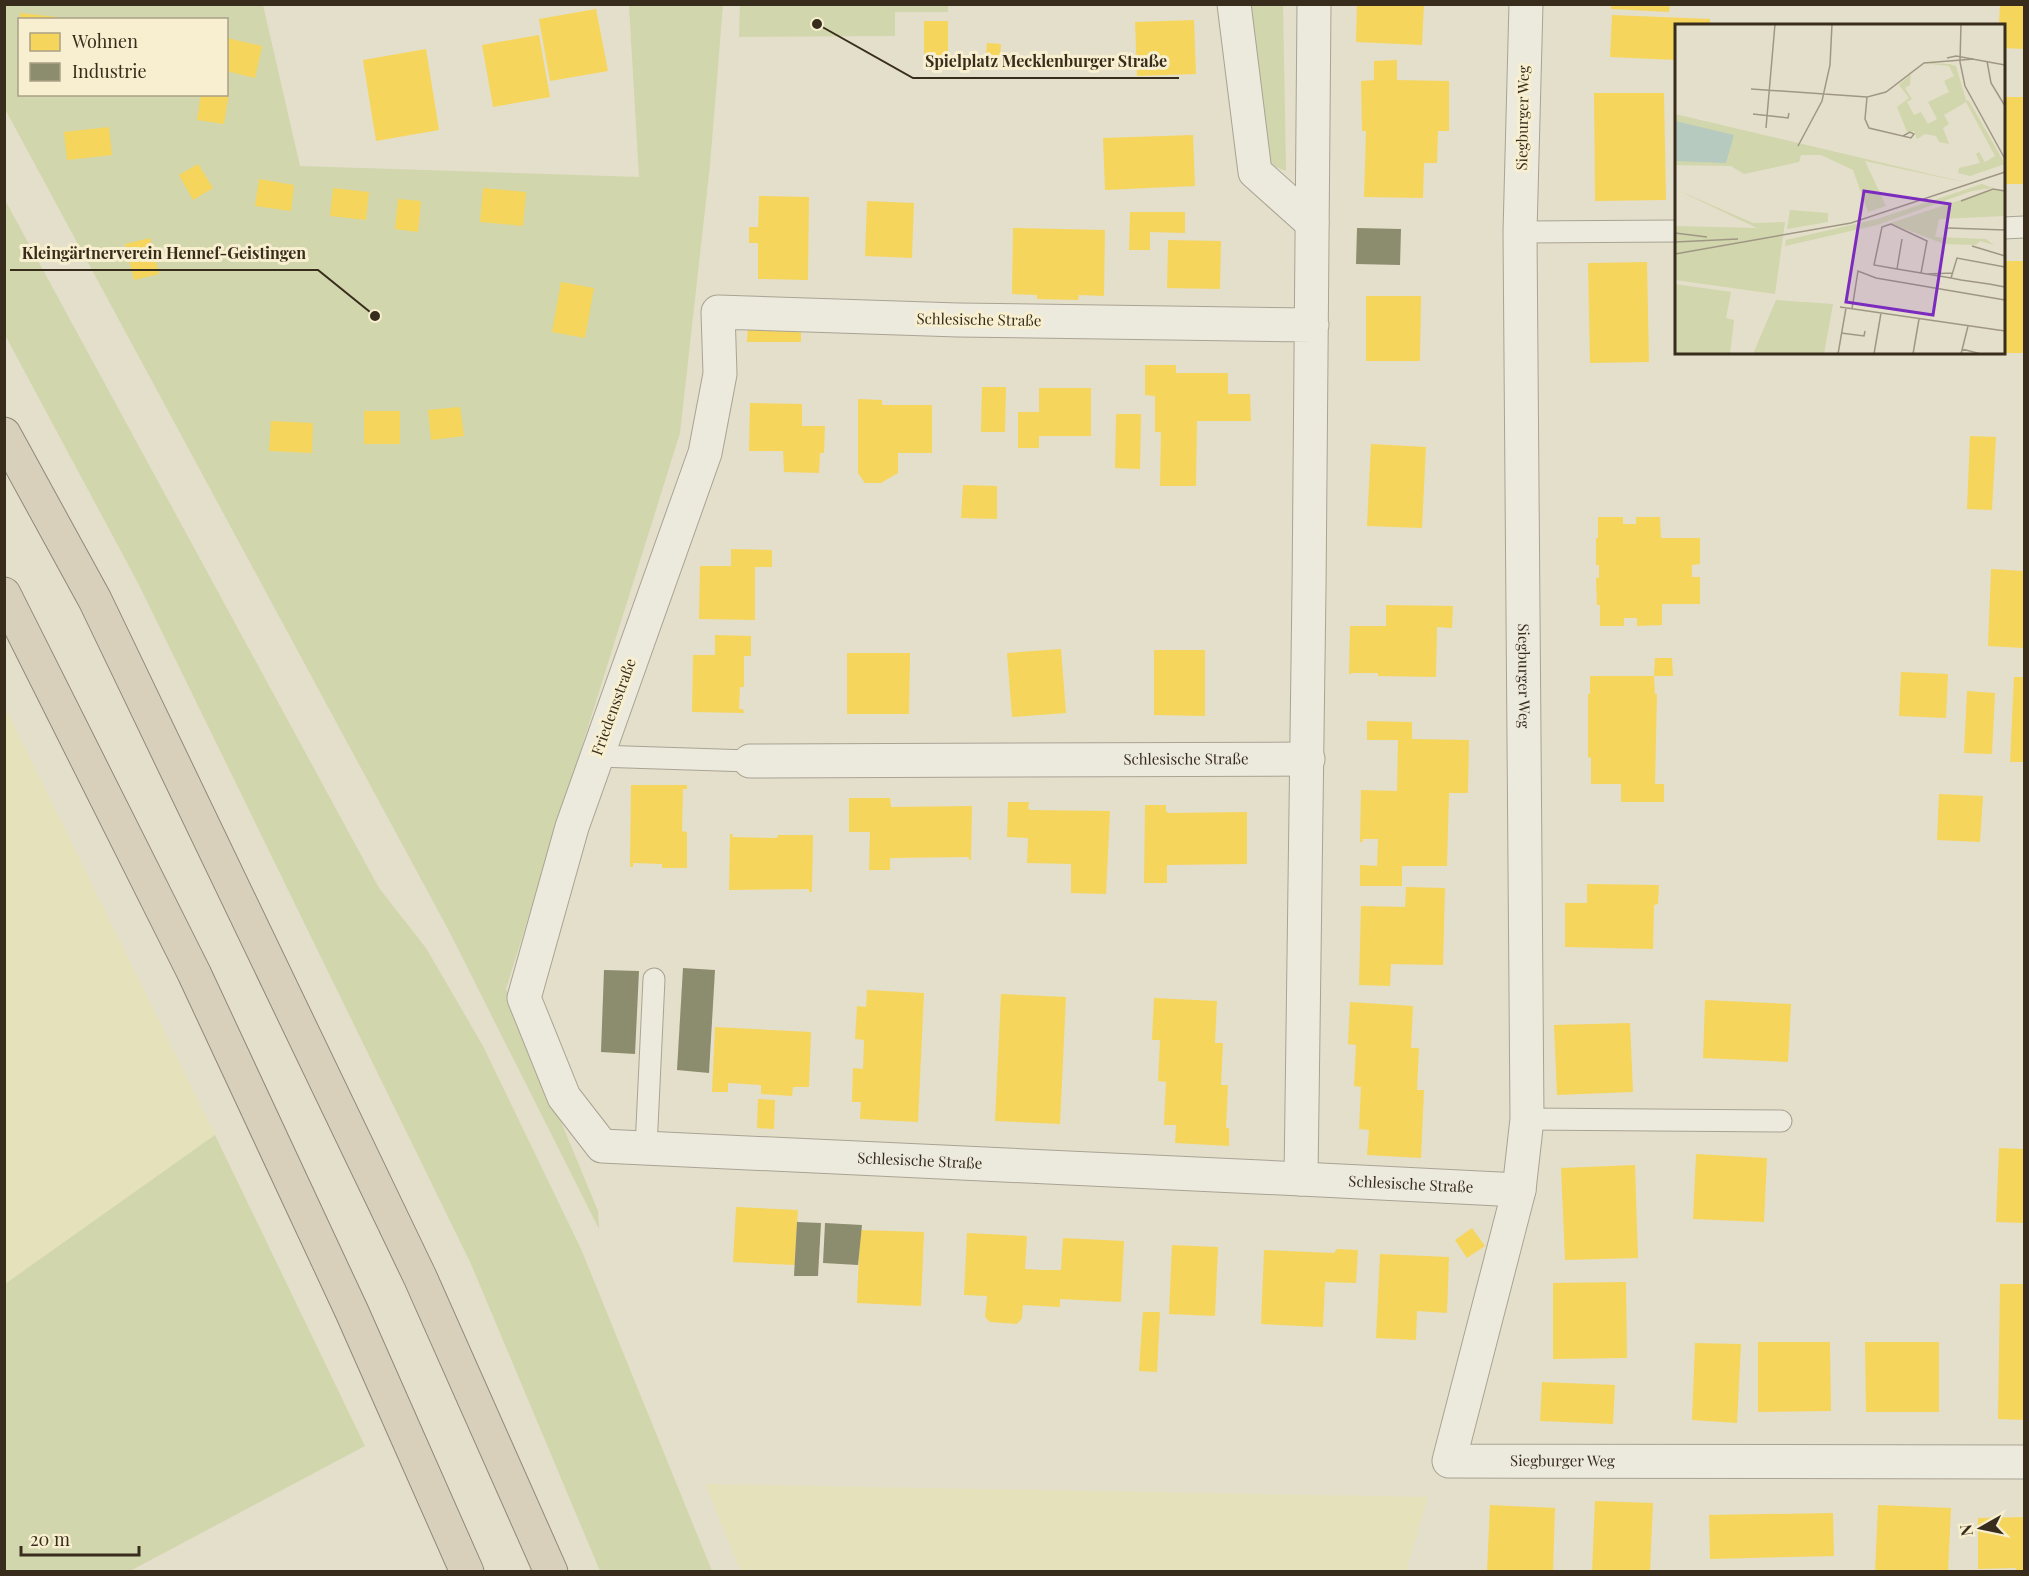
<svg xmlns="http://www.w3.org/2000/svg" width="2029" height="1576" font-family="'Playfair Display',serif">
	<rect width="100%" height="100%" fill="#e4dfca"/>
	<g fill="#e5e1ba">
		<path d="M4,705l211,430 -210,149h-1z"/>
		<path d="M705,1484l723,13 -22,74 -665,1z"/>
	</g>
	<g fill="#d1d6ac" fill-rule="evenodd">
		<path d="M4,5h259l37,161 339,11 -10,-172h94l-13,160 -30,268 -174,556 92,222 1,18 -150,-298 -444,-822zM20,20h206v74h-206z"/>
		<path d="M740,5l208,-1v8h-53v24l-156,1z"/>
		<path d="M1250,5h33l3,166 -16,-6z"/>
		<path d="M5,200l374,688 47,60 57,98 98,203 131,322h-112l-129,-307 -333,-681 -133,-248z"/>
		<path d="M215,1135l150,311 -235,125h-125v-287z"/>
	</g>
	<g fill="#f6d55c">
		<path d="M1357,4h67l-2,41 -66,-3z"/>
		<path d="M1611,4h59l-1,8 -58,-3z"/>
		<path d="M2000,4h24v45l-20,-1v-22h-5z"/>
		<path d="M596,9l12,62 -58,10 -11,-62z"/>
		<path d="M20,13l37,4v3h-37z"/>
		<path d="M1612,15l98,4v7h-34v34l-66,-3z"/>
		<path d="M1194,20l2,54 -59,2 -2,-54z"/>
		<rect x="924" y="21" width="24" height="38"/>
		<path d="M539,35l11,62 -57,10 -11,-62z"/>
		<path d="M227,38l35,8 -7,32 -29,-7z"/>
		<path d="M987,43l14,1 -2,24 -14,-1z"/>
		<path d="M426,49l13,81 -63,11 -13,-81z"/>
		<path d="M1397,60v20l52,1v50h-11l-1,32h-13l-1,35 -59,-1 2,-66h-4l-1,-50 13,-1v-19z"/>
		<path d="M226,93h3l-5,31 -27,-4 4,-26h25z"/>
		<path d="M1594,93h70l2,107 -71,1z"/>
		<rect x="2004" y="97" width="20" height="87"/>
		<path d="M109,127l3,28 -45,5 -3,-28z"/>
		<path d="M1193,135l2,51 -90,4 -2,-52z"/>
		<path d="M198,164l15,24 -20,12 -14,-25z"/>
		<path d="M259,179l35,6 -3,26 -36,-5z"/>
		<path d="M333,188l36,4 -3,28 -36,-4z"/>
		<path d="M483,188l43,4 -3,34 -43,-4z"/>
		<path d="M759,196l50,1 -1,83 -50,-1v-36h-9v-16h9z"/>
		<path d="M398,199l23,2 -3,31 -23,-3z"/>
		<path d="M867,201l47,2 -2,55 -47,-2z"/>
		<path d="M1130,212h55v21l-35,-1v18h-21z"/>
		<path d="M1013,228l92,2 -1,66 -25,-1 -1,5 -41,-1v-4l-25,-1z"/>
		<path d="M150,238l9,36 -25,6 -9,-36z"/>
		<path d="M1168,240l53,1 -1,48 -53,-1z"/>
		<rect x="2004" y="261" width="20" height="92"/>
		<path d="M1647,262l2,100 -59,1 -2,-100z"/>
		<path d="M561,282l33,6 -9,50 -33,-6z"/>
		<path d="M1366,296h55l-1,65h-54z"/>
		<path d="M748,324l53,1v17h-54z"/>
		<path d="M1145,365h31v8h52v21h22l1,27h-54l-1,65h-36l1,-54h-6v-36l-10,-1z"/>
		<path d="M982,387h24l-1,45h-24z"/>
		<path d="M1039,388h52v48h-52v12h-21v-36h21z"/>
		<path d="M858,399l24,1v5h50v48h-34v20l-17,10h-16l-7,-10z"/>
		<path d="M750,403l52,1v22h23l-1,27h-4l-1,20 -35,-1 -1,-21h-34z"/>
		<path d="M460,407l4,29 -33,4 -3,-30z"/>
		<rect x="364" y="411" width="36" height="33"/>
		<path d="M1116,414h25l-1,55 -25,-1z"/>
		<path d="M271,421l42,2 -1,30 -43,-2z"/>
		<path d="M1970,436l26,1 -4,73 -25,-1z"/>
		<path d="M1371,444l55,3 -4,81 -55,-2z"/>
		<path d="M963,485l34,1v33l-36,-1z"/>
		<path d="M1598,517h25v7h13v-7h24l1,21h39v26l-8,1v12h8v27h-38v21l-25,1v-8h-13v8h-24v-21h-3l-1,-27h3v-13h-3v-27h2z"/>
		<path d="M731,549l41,1v17h-17v53l-56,-1 1,-53h31z"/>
		<path d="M1991,569l33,2v77l-36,-2z"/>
		<path d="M1386,605l67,1 -1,22 -15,-1 -1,50 -58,-1v-3h-27l1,1h-3l1,-48h36z"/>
		<path d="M715,635l36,1v20h-7v31h-4l-1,22h4l1,4 -52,-1 1,-57h22z"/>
		<path d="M1061,649l5,64 -54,4 -5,-64z"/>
		<path d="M1154,650h51v66l-51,-1z"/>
		<path d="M847,653h63l-1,61h-62z"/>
		<path d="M1655,658h17l1,18h-19z"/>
		<path d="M1901,672l47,2 -2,44 -47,-2z"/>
		<path d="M1590,676h64l1,18h2l-2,90h9v18h-43v-18h-30v-26l-3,-1v-63h2z"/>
		<path d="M2014,677h10v85h-14z"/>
		<path d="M1967,691l28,2 -3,61 -28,-1z"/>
		<path d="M1367,721l45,1v17l57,1 -1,53h-19l-2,73h-45v20h-42v-21l17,1 1,-27h-16l1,3h-3l1,-52 36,1 1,-51h-31z"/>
		<path d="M631,785h56v4h-4l-1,42 5,1v36h-25v-4l-29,-1v4h-3z"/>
		<path d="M1939,794l44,2 -3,46 -43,-2z"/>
		<path d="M849,798h41l1,9 81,-1 -1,54h-2v-3l-79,1v12h-21l1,-38h-21z"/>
		<path d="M1008,802h21l-1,7 3,1 79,1 -4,83 -35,-1v-29l-44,-1 1,-25 -21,-1z"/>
		<path d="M1145,805h21v6l2,2 79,-1v52l-80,1v18h-23z"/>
		<path d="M730,834h3l-1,3 45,1 1,-3h35l-1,57h-3v-3l-80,1z"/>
		<path d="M1587,884l72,1 -1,19 -4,1 -1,44 -88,-2v-44h22z"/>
		<path d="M1406,887l39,1 -2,77 -52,-1 -1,22 -31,-1 2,-79 44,1z"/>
		<path d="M867,990l57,3 -6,129 -58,-3 1,-17h-9l1,-34 10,1 1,-29 -9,-1 2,-33 9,1z"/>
		<path d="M1001,994l65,3 -6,127 -65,-3z"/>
		<path d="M1154,998l63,3 -2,42h8l-2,42h7l-2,43h3v18l-54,-3 1,-18h-12l2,-43 -8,-1 2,-41h-8z"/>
		<path d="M1705,1000l86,4 -3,58 -85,-4z"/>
		<path d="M1350,1002l63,4 -2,42h8l-2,42h7l-3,68 -54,-3 2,-25 -10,-1 2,-42 -7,-1 2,-41 -8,-1z"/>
		<path d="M1630,1023l3,69 -76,3 -3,-70z"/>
		<path d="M715,1027l96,5 -2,55h-16l-1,9 -31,-2v-9l-33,-2v9h-16z"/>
		<path d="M758,1099l17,1 -1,29 -17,-1z"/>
		<path d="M1999,1148l25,1v74l-28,-1z"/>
		<path d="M1696,1154l71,4 -3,64 -71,-3z"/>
		<path d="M1635,1165l3,93 -73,2 -4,-92z"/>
		<path d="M736,1207l62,3 -3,55 -62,-3z"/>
		<path d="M1472,1228l13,18 -18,12 -12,-18z"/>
		<path d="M860,1230l64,2 -3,74 -64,-3z"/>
		<path d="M967,1233l60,3 -2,33 18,1h18l2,-32 61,3 -3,61 -61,-3v8l-37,-2 -1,13 -5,6 -27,-2 -5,-5 2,-21 -23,-1z"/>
		<path d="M1172,1245l46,2 -3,69 -46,-2z"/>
		<path d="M1337,1249l21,1 -2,33 -31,-1 -2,45 -62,-3 3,-74 70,3z"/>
		<path d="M1380,1254l69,3 -2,56 -30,-2 -1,29 -40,-2z"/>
		<path d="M1626,1282l1,76 -74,1v-76z"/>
		<path d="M2000,1284h24v136l-26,-1z"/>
		<path d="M1143,1312h17l-3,60 -18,-1z"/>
		<path d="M1758,1342h72l1,69 -73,1z"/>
		<path d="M1865,1342h74v70h-73z"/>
		<path d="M1695,1343l46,1 -4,79 -45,-3z"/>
		<path d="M1542,1382l73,3 -2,39 -73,-3z"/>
		<path d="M1595,1501l58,2 -3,69h-58z"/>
		<path d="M1490,1505l65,3 -2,64h-66z"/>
		<path d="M1878,1505l73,3 -3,64h-73z"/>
		<path d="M1833,1513l1,43 -124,3 -1,-44z"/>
		<path d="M2024,1517v55h-8v-4l-38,1v-51z"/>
	</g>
	<g fill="#8c8c6e">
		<path d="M1357,228l44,1 -1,36 -44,-1z"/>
		<path d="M683,968l32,2 -6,103 -32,-3z"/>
		<path d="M604,970l35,1 -4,83 -34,-2z"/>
		<path d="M797,1222l24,1 -3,53h-24z"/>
		<path d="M825,1223l37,2 -4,40 -35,-2z"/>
	</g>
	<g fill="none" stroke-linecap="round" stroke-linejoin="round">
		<defs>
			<g id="service">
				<path d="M2004,228l20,-1"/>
				<path d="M1520,232l156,-1"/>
				<path d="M597,756l153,5"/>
				<path d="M1527,1119l254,2"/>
				<path d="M646,1148l8,-169"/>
			</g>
			<g id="minor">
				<path d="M1234,4l21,168 57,51"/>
				<path id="s1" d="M1526,4l-6,228 7,887 -8,71 -70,271 575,1"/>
				<path id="s2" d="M1312,325l-354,-5 -240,-8 2,62 -15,79 -133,374 -48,171 40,99 38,49 699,33c7,-392 10,-783 13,-1175"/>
				<path id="s3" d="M750,761l558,-2"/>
				<path id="s4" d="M1301,1179l218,11"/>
			</g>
			<g id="motorway">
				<path d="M4,434l91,166 325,677 131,295"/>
				<path d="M4,594l190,379 158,339 115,260"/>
			</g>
		</defs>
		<use href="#service" stroke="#a9a394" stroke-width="23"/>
		<use href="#minor" stroke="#a9a394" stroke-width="35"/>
		<use href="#motorway" stroke="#8e897b" stroke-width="35"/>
		<use href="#service" stroke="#ece9dd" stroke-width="21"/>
		<use href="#minor" stroke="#ece9dd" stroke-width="33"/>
		<use href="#motorway" stroke="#d8d0bb" stroke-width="33"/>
	</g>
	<g text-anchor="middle" stroke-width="6" stroke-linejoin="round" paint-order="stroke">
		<g font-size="15" fill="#382c1c" stroke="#f7efcf">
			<text transform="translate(1523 118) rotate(-89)" y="5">Siegburger Weg</text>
			<text transform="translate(979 320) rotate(1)" y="5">Schlesische Straße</text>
			<text dy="5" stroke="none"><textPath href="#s1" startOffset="672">Siegburger Weg</textPath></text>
			<text transform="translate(614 707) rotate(-70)" y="5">Friedensstraße</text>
			<text dy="5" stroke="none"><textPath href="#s3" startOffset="436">Schlesische Straße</textPath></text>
			<text dy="5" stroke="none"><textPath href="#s2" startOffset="1798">Schlesische Straße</textPath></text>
			<text dy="5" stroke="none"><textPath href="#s4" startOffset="110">Schlesische Straße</textPath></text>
			<text dy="5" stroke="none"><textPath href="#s1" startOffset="1580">Siegburger Weg</textPath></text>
		</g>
	</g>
	<g transform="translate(1675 24)">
		<rect width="330" height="330" fill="#e4dfca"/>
		<path d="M256,39l18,1 7,2 10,34 3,1 36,63 -35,12 -12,-3 1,-5 21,-5 -4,-9 3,-2 6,10 10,-6 -29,-54 -22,13 5,9 -6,4 6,16 -10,-2 -3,-6 -11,-2 -8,5 -3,-8 -7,1 -10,-25 12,-9 -10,-13 12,-11 -1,11 -5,3 7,11 -5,3 7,13 7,-3 7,12 9,-5 -9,-17 21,-10 -5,-11 10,-5 -5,-10 -19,-2 -13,7zM0,90l276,65 12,2 -10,-1 -88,-19 21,45 -18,6 -15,-42 -32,-15h-20l-2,7 -55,12 -13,-8 -56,-1zM307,160l11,4 -21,3 -95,34 -92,21 1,-6 91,-21zM0,165l78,34 32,-1 -10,72 -100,-14v-54l82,2zM319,165l11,3v24l-66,3 -4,18 51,2 8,6 -14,-4 -4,4 -32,-1 -52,-20 -14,3zM115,186l38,3v9l-41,7zM0,260l56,8 -5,26 8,2 -4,34h-55zM101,276l57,4 -9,50h-71z" fill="#d1d6ac"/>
		<path d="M0,97l59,14 -8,28 -51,-2z" fill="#b6cac0"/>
		<path fill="none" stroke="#9f9784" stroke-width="1.5" d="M286,0l-1,38 5,24 40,73M272,34l9,-2 49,9M312,37l4,22 14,23M76,65l116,8M78,90l35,4 1,-5M91,104l9,-104M228,112l7,-4 4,2 -3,4 -42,-10 -4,-9 2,-22 19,-5 38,-29 50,-4M123,122l24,-45 8,-36 2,-41M286,177l32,-12 12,2M273,204l57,2M0,209l32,4M0,218l63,-3M297,222l33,10M0,230l176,-31 154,-51M222,245l5,-30M246,249l6,-32 -36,-17 -9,3 -8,38 23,4 54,9 10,2 28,4 16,3M252,250l25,-1M276,254l6,-20 48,9M165,283l165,24M177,285l6,-38 18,7 129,22M166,309l23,3 1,-5M287,325l19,5M163,330l8,-46M199,330l7,-41M238,330l6,-35M286,330l7,-28"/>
		<path fill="#7b2cbf" fill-opacity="0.15" stroke="#7b2cbf" stroke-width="3" d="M189,167l86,13 -17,111 -87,-13z"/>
		<rect width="330" height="330" fill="none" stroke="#382c1c" stroke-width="3"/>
	</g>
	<path fill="none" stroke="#382c1c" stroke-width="2" d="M817 24L913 78H1179M375 316L318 270H10"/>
	<g fill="#382c1c" stroke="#f7efcf" stroke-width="2">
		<circle cx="817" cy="24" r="6"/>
		<circle cx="375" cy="316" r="6"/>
	</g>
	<g font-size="16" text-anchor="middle" font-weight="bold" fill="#382c1c" stroke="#f7efcf" stroke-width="6" stroke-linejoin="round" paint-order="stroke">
		<text x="1046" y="67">Spielplatz Mecklenburger Straße</text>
		<text x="164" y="259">Kleingärtnerverein Hennef-Geistingen</text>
	</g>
	<rect width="2029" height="1576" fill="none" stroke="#382c1c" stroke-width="12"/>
	<rect x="18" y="18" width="210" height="78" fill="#f7efcf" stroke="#aba187" stroke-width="1.5"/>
	<rect x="30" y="33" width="30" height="18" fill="#f6d55c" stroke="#aba187" stroke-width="1.5"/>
	<text x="72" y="48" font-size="18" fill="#382c1c">Wohnen</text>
	<rect x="30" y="63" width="30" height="18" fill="#8c8c6e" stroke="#aba187" stroke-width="1.5"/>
	<text x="72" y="78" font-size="18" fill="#382c1c">Industrie</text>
	<g transform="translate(1981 1528) rotate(261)" stroke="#f7efcf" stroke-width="4.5" paint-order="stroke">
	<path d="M0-4.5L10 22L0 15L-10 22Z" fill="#382c1c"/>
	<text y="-9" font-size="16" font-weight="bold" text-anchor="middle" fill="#382c1c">N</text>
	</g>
	<path d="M21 1546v9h118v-9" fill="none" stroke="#382c1c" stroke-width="3"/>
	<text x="30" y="1546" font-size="18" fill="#382c1c" stroke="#f7efcf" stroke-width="4.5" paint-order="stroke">20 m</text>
</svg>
